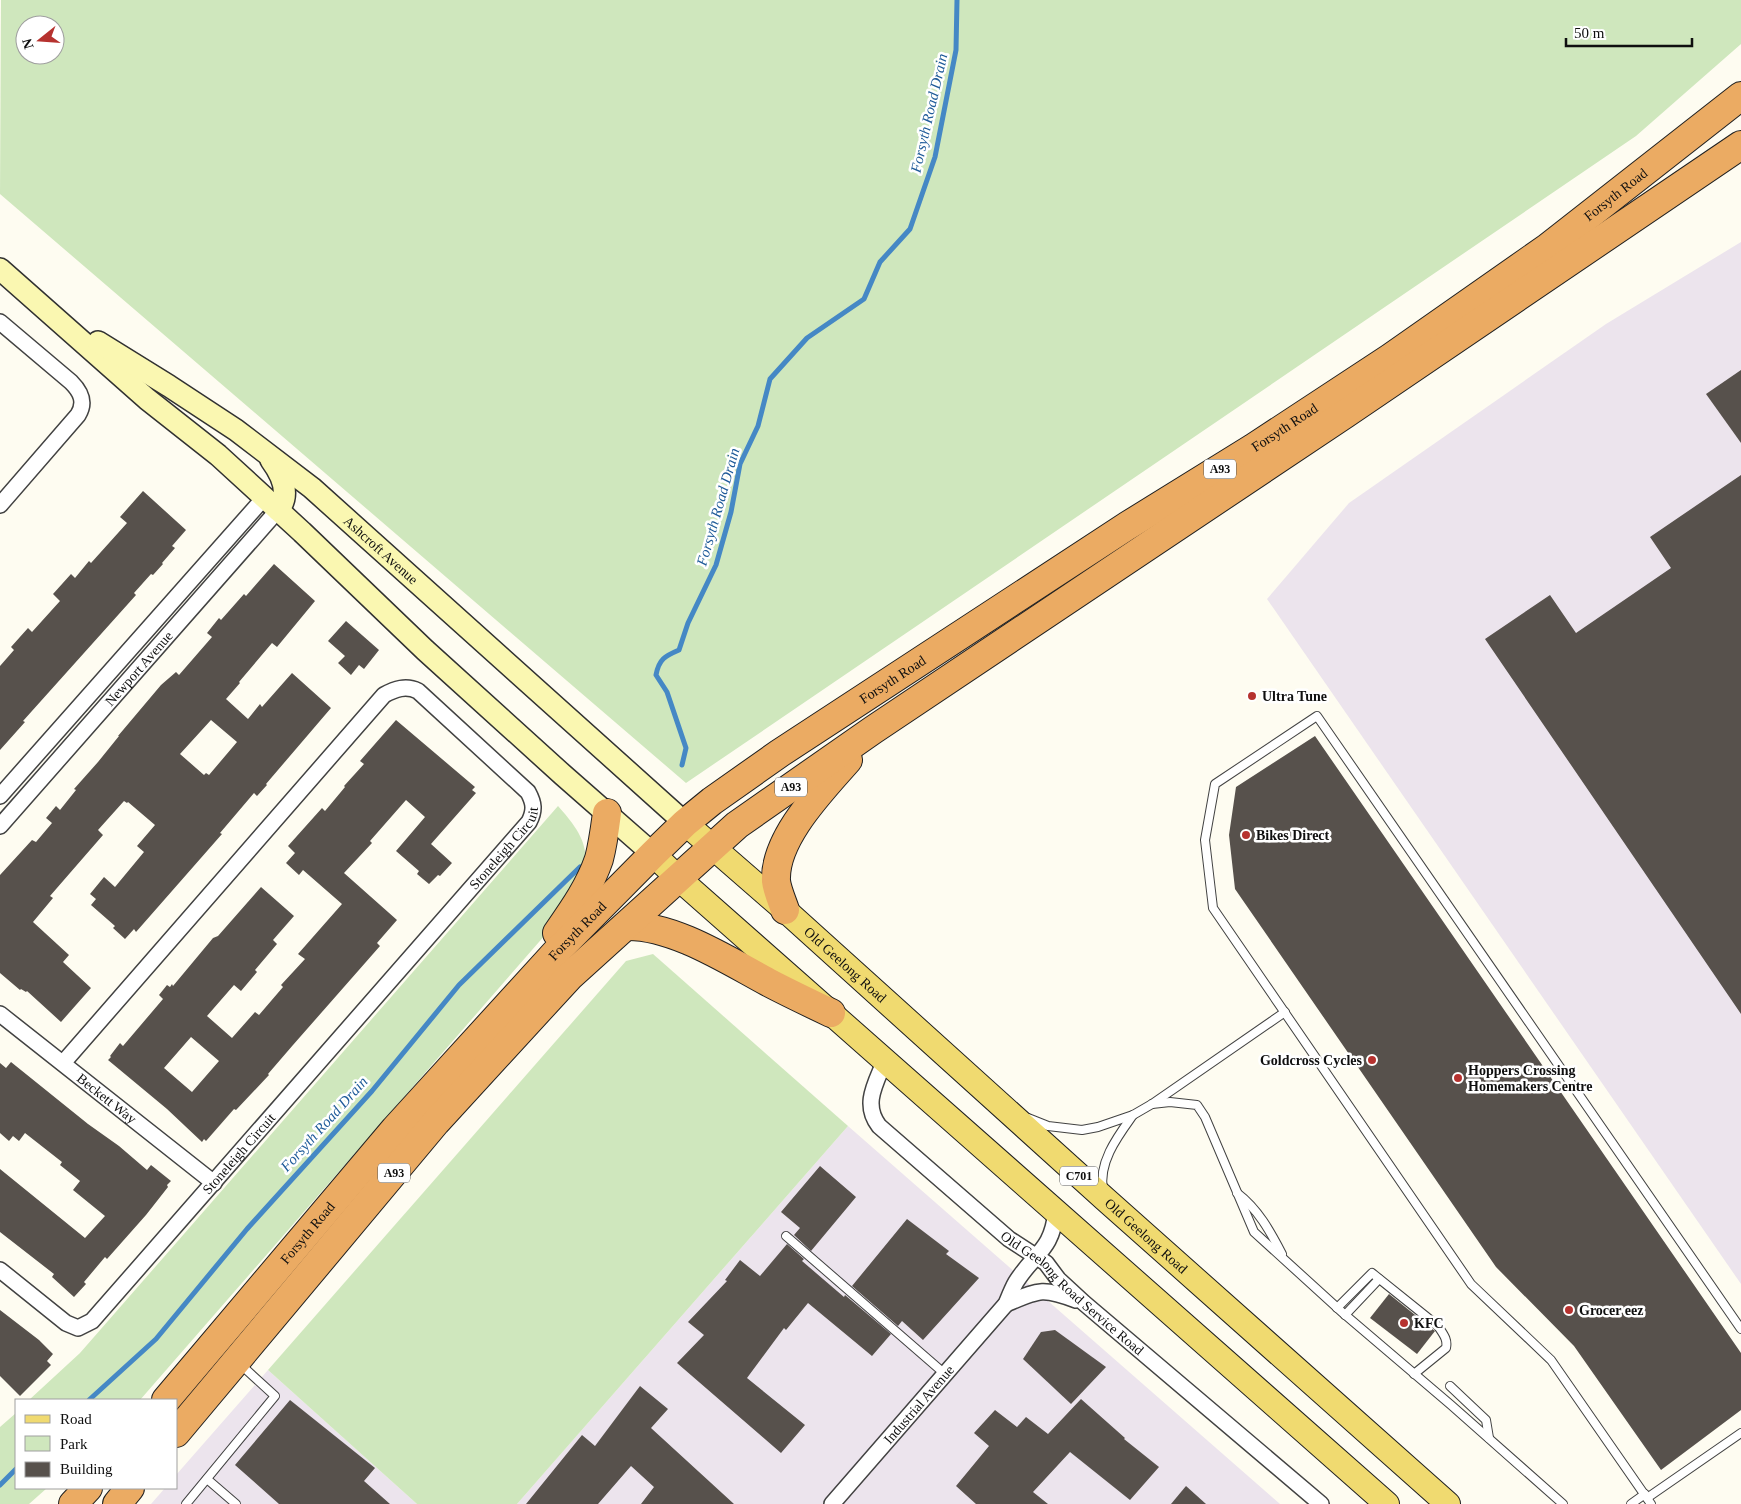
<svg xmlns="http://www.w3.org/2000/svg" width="1741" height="1504" font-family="'Times New Roman',serif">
	<rect width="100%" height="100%" fill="#fefcf1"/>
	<g fill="#ece4ed">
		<path d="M1741,242v1042l-474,-685 82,-96 257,-179z"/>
		<path d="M848,1126l432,378h-763z"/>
		<path d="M268,1370l149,134h-266l14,-16h11v-13z"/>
	</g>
	<g fill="#cfe7bd" fill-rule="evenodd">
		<path d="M1,0h1740v44l-105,92 -950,647 -686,-589zM25,25h30v30h-30z"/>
		<path d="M558,806c14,16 31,35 27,59 -2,13 -8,26 -12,38l-433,497h-111l51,-47z"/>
		<path d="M653,954l195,172 -331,378h-100l-149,-134 358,-409z"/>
		<path d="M16,1413v75h31l-18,16h-29v-77z"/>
	</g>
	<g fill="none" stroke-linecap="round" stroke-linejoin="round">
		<g stroke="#4588c5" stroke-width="5">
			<path d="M682,765l4,-17 -19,-56 -11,-17c3,-16 9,-19 23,-25l9,-27 28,-58 15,-53 9,-48 18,-38 12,-47 37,-41 57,-39 16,-37 30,-33 25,-72 21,-107 1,-50"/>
			<path d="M89,1400l67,-61 91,-110 125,-138 87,-106 121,-118"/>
			<path d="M0,1485l16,-16"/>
		</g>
	</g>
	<g fill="#57514c" fill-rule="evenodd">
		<path d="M1741,370v73l-35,-49z"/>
		<path d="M1741,475v539l-256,-375 65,-44 26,38 95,-65 -21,-31z"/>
		<path d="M143,491l43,39 -14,16 3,2 -13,15 1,1 -10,11 -2,-1 -17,19 2,2 -113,126 2,1 -25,28v-84l14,-16 -3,-3 17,-19 4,4 28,-31 -7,-7 18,-20 4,4 14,-17 2,2 36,-40 -7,-6z"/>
		<path d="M274,564l41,37 -38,46 -5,-4 -33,39 1,1 -14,16 22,20 12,-15 2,3 30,-34 39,35 -65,76 1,1 -10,11 -3,-3 -34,40 2,1 -86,98 -2,-3 -9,10 -12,-11 2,-2 -24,-21 5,-6 -6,-5 14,-17 11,10 29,-35 -7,-6 18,-21 -27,-23 -1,1 -3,-2 -26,29 5,5 -53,61 3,2 -20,24 36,33 -6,7 28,26 -30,34 -34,-31 -1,1 -5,-3 -1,1 -20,-17v-98l32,-35 4,2 16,-19 -6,-5 10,-12 4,4 16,-20 -2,-1 24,-27 21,-26h-1l43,-51 15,-13 3,3 33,-38 -5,-4 12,-15 2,2 23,-26 2,2zM211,720l26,22 -28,33 -3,-2 -2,2 -24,-21z"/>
		<path d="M346,621l33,29 -15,19 -5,-4 -8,10 -13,-12 7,-7 -17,-15z"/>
		<path d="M396,720l79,67 -3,3 4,3 -45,51 21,19 -12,13 -2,-1 -9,9 -12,-10 2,-3 -23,-20 29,-34 -19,-17 -36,41 2,2 -28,30 53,47 -20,23 3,3 -87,99 -25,29 1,1 -33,35 -2,-1 -28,32 -2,-2 -2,3 -35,-33 -59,-49 3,-3 -1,-1 10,-13 3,3 40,-47 -4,-4 8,-10 3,2 2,-3 1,2 40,-48 5,-2 43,-49 33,29 -21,24 4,4 -22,26 2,2 -16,19 -7,-6 -27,31 25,22 23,-26 4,3 24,-28 -2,-2 24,-26 -7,-5 44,-50 -39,-34 -4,5 -13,-12 9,-10 -7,-7 34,-38 3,3 20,-24 -1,-1 20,-22 -4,-3zM191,1037l28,24 -27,31 -28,-24z"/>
		<path d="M1315,736l426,617v57l-80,60 -87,-124 -78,-79 -261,-378 -6,-54 7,-48z"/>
		<path d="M11,1062l77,62 31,22 28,24 4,-5 20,16 -4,4 1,2 -22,28 -39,44 -2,-2 -21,25 2,2 -12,13 -22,-20 2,-3 -54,-42v-63l85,69 20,-22 -32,-26 7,-9 -20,-16 2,-3 -37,-29 -6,8 -6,-5 -4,5 -9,-8v-70l6,5z"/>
		<path d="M820,1166l36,31 -45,54 -17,-16 6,-7 -19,-16z"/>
		<path d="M907,1219l42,32 -3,3 33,24 -56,62 -21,-19 -4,5 -46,-40z"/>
		<path d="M787,1244l17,15 -2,2 42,36 1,-2 46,39 -19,22 -64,-53 -22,27 -2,-2 -37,50 58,47 -24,28 -104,-90 27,-28 -16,-13 39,-41 -2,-1 15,-20 20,16z"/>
		<path d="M1389,1294l46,37 -18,23 -47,-36z"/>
		<path d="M0,1310l39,30 14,14 -6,7 4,4 -31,31 -20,-20z"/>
		<path d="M1055,1330l51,37 -35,37 -48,-45 18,-27z"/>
		<path d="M640,1386l28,23 -17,19 83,76h-93l13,-17 -23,-21 -33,38h-72l56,-69 13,11z"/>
		<path d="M1081,1399l44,39 -1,1 35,28 -29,33 -60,-48 -37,40 15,12h-72l-20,-18 33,-40 -15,-13 21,-23 22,17 9,-10 22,17z"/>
		<path d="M290,1400l85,68 -11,13 26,23h-111l-44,-39z"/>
		<path d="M1186,1486l20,18h-35z"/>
	</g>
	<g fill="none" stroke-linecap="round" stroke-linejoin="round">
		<defs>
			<g id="lane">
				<path d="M1152,1104l18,-2 27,3 8,12 49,115 89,81 108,92 112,99"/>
				<path d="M1028,1118l20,8 34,4 16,-3 35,-12 19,-11 133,-92"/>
				<path d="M1103,1190c-5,-28 15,-54 30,-75"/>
				<path d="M1237,1193c21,16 33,38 45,61"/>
				<path d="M786,1236l159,138"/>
				<path d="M1337,1308l35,-35 66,53c5,8 10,13 8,22l-32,26"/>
				<path d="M1345,1315l34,-36"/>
				<path d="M1450,1386l36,34 3,18"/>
				<path d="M207,1479l29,25"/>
				<path d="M1647,1498l94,-65"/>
				<path d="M186,1504l89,-108 -35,-32"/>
				<path d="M1631,1504l14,-10"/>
				<path d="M1651,1504l-100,-144 -80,-76 -258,-376 -8,-68 10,-56 102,-68 424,613"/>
			</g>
			<g id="street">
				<path d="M0,322l71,60c10,10 15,20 7,33l-78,90"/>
				<path d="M0,796l264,-298"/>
				<path id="s1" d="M0,826l278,-316"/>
				<path id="s2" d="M0,1014l214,169"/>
				<path id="s3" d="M885,1060c-9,23 -23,44 -6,66l130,113 37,24 12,16 26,24 237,201"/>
				<path id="s4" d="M0,1270l66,53 12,5 14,-7 437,-499c6,-12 5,-19 -1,-30l-110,-101c-12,-6 -23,-2 -34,4l-321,368"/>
				<path d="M1006,1304c33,-14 36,-17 70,-4"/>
				<path id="s5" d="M832,1504l174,-200c3,-7 6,-15 10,-22 19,-30 36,-31 40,-71"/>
			</g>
			<g id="secondary">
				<path d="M0,269l147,130 71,56 84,77 123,118 138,125 90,79"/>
				<path id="s6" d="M98,342l71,44 67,44 76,58 373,335"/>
				<path d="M271,460c11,15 20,35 7,50"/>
			</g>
			<g id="primary">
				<path id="s7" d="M685,823l100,87 320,289 343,305"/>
				<path d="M653,854l25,24 709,626"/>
			</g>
			<g id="highway">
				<path d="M785,910c-3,-9 -8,-20 -9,-29 -2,-43 46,-91 72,-121"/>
				<path d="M626,926c47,-1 101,34 142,56 21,11 42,21 63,31"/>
				<path d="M557,933c16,-23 33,-47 42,-74 4,-15 6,-31 8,-46"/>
				<path id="s8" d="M166,1400l229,-271 164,-180 94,-95 32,-31 27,-22 68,-48 347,-227 126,-78 137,-90 157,-110 194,-152"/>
				<path d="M176,1433l260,-311 134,-146 167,-151 136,-95 472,-316 396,-269"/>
				<path d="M73,1504l15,-16"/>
				<path d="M117,1504l13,-16"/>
			</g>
		</defs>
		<use href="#lane" stroke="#424242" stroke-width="10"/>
		<use href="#street" stroke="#424242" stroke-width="18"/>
		<use href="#secondary" stroke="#313131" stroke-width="24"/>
		<use href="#primary" stroke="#202020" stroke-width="26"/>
		<use href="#highway" stroke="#202020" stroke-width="30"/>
		<use href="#lane" stroke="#fff" stroke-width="8"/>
		<use href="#street" stroke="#fff" stroke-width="15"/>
		<use href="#secondary" stroke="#faf7b1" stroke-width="21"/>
		<use href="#primary" stroke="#f0da70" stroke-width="24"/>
		<use href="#highway" stroke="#ebab63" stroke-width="28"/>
	</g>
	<g fill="#b6322f" stroke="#fff" stroke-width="2">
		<circle cx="1252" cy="696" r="5"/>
		<circle cx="1246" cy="835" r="5"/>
		<circle cx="1372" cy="1060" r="5"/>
		<circle cx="1458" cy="1078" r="5"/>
		<circle cx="1569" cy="1310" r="5"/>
		<circle cx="1404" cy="1323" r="5"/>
	</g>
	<g text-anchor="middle" stroke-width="5" stroke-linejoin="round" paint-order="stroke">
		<g fill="#fff" stroke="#575757" stroke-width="1">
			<rect x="1204" y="459.5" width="32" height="19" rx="4"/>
			<rect x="775" y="777.5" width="32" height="19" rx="4"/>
			<rect x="378" y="1163.5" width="32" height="19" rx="4"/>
			<rect x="1060" y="1166.5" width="38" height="19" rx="4"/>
		</g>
		<g font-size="12" font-weight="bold" fill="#0f0f0f">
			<text x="1220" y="473">A93</text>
			<text x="791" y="791">A93</text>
			<text x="394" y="1177">A93</text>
			<text x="1079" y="1180">C701</text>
		</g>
		<g font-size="14" fill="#0f0f0f" stroke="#fff">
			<text dy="5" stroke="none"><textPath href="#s8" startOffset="1900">Forsyth Road</textPath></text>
			<text dy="5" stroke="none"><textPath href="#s8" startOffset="1495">Forsyth Road</textPath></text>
			<text dy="5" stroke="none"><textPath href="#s6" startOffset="352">Ashcroft Avenue</textPath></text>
			<text dy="5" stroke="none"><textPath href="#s1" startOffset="210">Newport Avenue</textPath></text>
			<text dy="5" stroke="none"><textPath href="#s8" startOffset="1029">Forsyth Road</textPath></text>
			<text dy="5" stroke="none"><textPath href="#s4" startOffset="741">Stoneleigh Circuit</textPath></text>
			<text dy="5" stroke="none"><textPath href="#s8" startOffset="624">Forsyth Road</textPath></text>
			<text dy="5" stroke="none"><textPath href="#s7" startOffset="214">Old Geelong Road</textPath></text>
			<text dy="5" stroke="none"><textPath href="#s2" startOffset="136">Beckett Way</textPath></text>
			<text dy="5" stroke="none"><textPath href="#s4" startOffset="336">Stoneleigh Circuit</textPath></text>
			<text dy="5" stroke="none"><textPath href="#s8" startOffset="219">Forsyth Road</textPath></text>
			<text dy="5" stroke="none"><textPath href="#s7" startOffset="619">Old Geelong Road</textPath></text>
			<text dy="5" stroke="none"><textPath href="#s3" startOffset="326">Old Geelong Road Service Road</textPath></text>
			<text dy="5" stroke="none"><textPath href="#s5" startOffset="132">Industrial Avenue</textPath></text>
		</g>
		<g font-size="14" font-weight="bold" fill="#0f0f0f" stroke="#fff" text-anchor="start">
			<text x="1262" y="701">Ultra Tune</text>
			<text x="1256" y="840">Bikes Direct</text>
			<text x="1362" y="1065" text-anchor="end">Goldcross Cycles</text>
			<text x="1468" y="1075">Hoppers Crossing<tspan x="1468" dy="16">Homemakers Centre</tspan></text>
			<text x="1579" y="1315">Grocer eez</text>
			<text x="1414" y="1328">KFC</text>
		</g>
		<g font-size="15" font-style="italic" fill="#1f5b99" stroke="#fff">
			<text transform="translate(929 113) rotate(-77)" y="5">Forsyth Road Drain</text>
			<text transform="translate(718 507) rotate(-74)" y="5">Forsyth Road Drain</text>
			<text transform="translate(324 1124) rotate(-48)" y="5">Forsyth Road Drain</text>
		</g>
	</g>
	<rect x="15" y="1399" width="162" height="90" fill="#ffffff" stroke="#9f9f9f"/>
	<rect x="25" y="1415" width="25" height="8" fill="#f0da70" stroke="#9f9f9f"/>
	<text x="60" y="1424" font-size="15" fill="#0f0f0f">Road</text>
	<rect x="25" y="1436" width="25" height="15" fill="#cfe7bd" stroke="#9f9f9f"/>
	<text x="60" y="1449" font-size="15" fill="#0f0f0f">Park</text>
	<rect x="25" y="1462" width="25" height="15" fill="#57514c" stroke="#9f9f9f"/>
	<text x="60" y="1474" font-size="15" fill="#0f0f0f">Building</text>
	<g transform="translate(40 40) rotate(253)"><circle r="24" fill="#ffffff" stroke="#9f9f9f"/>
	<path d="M0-4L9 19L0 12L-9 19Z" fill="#b6322f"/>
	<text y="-8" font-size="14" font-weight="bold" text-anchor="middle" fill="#0f0f0f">N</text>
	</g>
	<path d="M1566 38v8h126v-8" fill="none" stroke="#0f0f0f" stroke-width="2.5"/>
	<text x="1574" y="38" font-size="15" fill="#0f0f0f" stroke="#ffffff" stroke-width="4" paint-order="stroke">50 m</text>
</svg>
